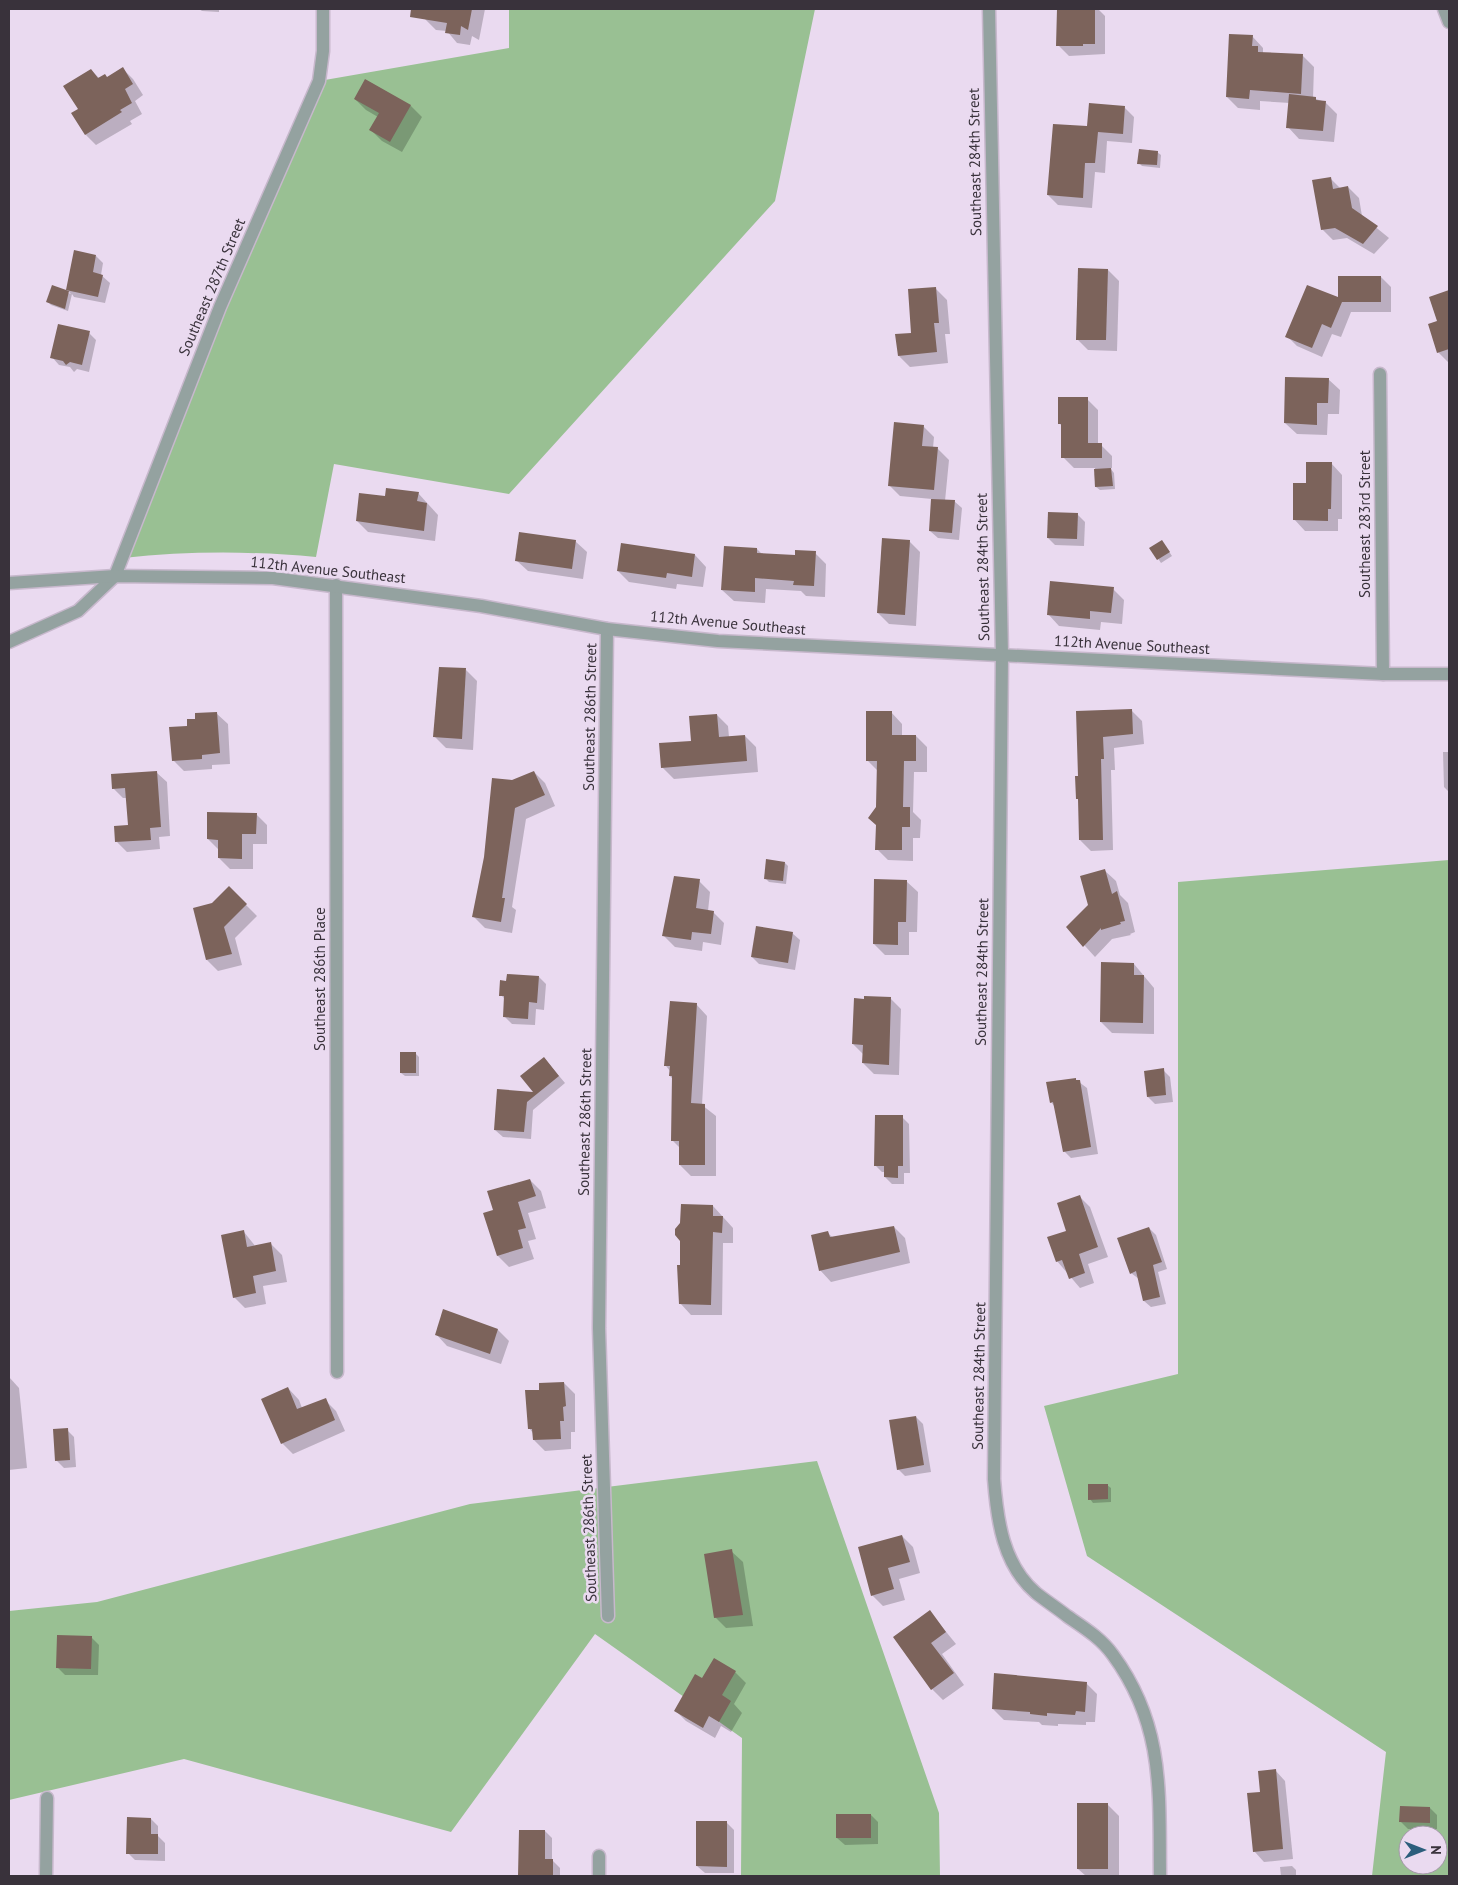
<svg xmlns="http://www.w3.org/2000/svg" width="1458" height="1885" font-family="'PT Sans',sans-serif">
	<rect width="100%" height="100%" fill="#eadaf0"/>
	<g fill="#99c093" fill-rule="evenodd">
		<path d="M509,9h306l-40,192 -266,293 -175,-30 -18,93c-65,-6 -128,-6 -193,1l196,-477 190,-33z"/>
		<path d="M1449,860v1016h-77l14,-124 -299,-196 -43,-150 134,-32v-492zM1408,1835h30v30h-30z"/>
		<path d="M817,1461l122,352 1,63h-199l1,-138 -147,-104 -144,198 -267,-73 -175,41v-189l88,-9 373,-98z"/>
	</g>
	<g fill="#0003">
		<path d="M199,9h20v3l-17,-1z"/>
		<path d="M427,9h58l-6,31 -7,-4 -2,9 -13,-2 -10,-12 -11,-1 -11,-11z"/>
		<path d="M1059,9h39l7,7v38l-36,2 -11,-11z"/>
		<path d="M1252,36l11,12v5l40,3 11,11 -1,31 12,4 12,12 -3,28 -35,-3 -11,-12 2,-24 -30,-2v9l-22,-2 -11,-11z"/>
		<path d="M122,68l11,11 10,16 -8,6 7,13 -12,7 2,3 -36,21 -10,-10 -7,-25 12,-40 9,9 7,-1z"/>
		<path d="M366,80l45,26 11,11 -20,35 -20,-11 -11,-11 7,-13 -12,-7 -11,-11z"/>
		<path d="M1124,107l10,10 -2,26 -25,-2 -2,32 -10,-1 -3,36 -34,-3 -10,-10 40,-67z"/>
		<path d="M1157,152l4,3 -1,13 -18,-2 -3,-3z"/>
		<path d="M1330,178l11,11 7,-2 11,11 3,18 27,22 -15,16 -27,-16 -14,2 -11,-11z"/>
		<path d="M96,256l7,7 -2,12 9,8 -5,20 -31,-6 -2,-3 -4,17 -17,-6 -4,-4 6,-14 18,7 -4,-4z"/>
		<path d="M1108,270l11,11 -2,70 -29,-1 -11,-11z"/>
		<path d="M1381,277l10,10v25h-40l-10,25 -9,-3 -10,23 -25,-11 -10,-10 53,-37z"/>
		<path d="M936,289l11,11 3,34h-5l3,29 -38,4 -11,-11z"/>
		<path d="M1449,292v71l-11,-11 1,-30 -8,-25z"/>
		<path d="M89,333l7,7 -7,32 -12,-3 -3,3 -4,-5 -11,-2 -7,-8z"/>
		<path d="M1328,379l12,11 -1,24h-11l-1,21 -30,-1 -12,-11z"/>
		<path d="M1087,399l11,11v35h3l11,11v12h-2l4,5 1,16 -15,1 -4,-3 -1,-19h-21l-11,-11v-30l-4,-4z"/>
		<path d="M923,426l11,11 -1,11 5,1 11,11 -4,41h9l8,7 -3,32 -21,-2 -8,-7 2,-32 -32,-3 -11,-11z"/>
		<path d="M1331,463l11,12v44h-4v12h-33l-11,-12 13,-35z"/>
		<path d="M418,493l20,22 -3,26 -67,-9 -11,-11 29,-23z"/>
		<path d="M1077,514l8,8 -1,24 -29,-1 -7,-7z"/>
		<path d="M575,541l12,11 -4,27 -55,-8 -12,-11z"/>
		<path d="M909,541l11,11 -4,74 -27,-2 -11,-11z"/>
		<path d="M1162,541l10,15 -11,7 -10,-15z"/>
		<path d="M757,549l5,5 34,2 19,-3 11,11 -1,33 -19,-1 -5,-5 -35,-2 -1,14 -31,-2 -12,-11z"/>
		<path d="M695,555l11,12 -3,20 -26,-3 -1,5 -47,-7 -11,-11z"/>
		<path d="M1113,589l11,11 -2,24 -21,-2 -1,8 -41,-4 -11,-12z"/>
		<path d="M466,670l11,11 -4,69 -27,-2 -11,-11z"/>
		<path d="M1131,710l11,11 2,23 -30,4 1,22h-4l2,80 -22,1 -11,-11 -1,-40 -2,-2 3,-21 -3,-65z"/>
		<path d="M891,712l11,12v12h14l11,11v25h-13l-1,40 8,8 -1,18h-7v23l-25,-1 -11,-11 1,-78 -11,-11z"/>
		<path d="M216,713l12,11 2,40 -18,1v4l-28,2 -11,-11 16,-33 7,-7z"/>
		<path d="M717,715l11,11 1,11 16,-1 11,11 2,25 -84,7 -12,-12 30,-25z"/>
		<path d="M1443,752h6v40l-5,-5z"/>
		<path d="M534,772l11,11 10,23 -29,13 -14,88 4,3 -4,23 -27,-5 -11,-11 38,-135z"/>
		<path d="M157,773l10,9 3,54 -11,1 1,12 -33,3 -10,-10 12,-16 -2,-28h-4l-10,-10z"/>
		<path d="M256,814l11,11v19h-14v25h-23l-11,-11v-8l-11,-11z"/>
		<path d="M785,863l3,3 -2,18 -17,-2 -4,-4z"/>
		<path d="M1104,870l12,11 4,14 8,8 7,29 -5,2 1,1 -19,4 -17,18 -27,-30 21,-22z"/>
		<path d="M699,881l11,11 -2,19 5,1 11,11 -3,22 -18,-3 -1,9 -27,-4 -11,-11z"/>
		<path d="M906,881l12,11 -1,40h-8v23h-24l-11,-11z"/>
		<path d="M229,888l28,28 -22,22 7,27 -24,6 -11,-11 -13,-51 19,-5z"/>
		<path d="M792,933l8,7 -5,30 -36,-6 -7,-7z"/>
		<path d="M1134,964l20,24v46l-42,-1 -11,-11z"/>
		<path d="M539,977l7,7 -2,26 -8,-1 -1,16 -23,-1 -7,-7 1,-17 -5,-5z"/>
		<path d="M890,998l11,11 -2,66 -25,-1 -11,-11v-9l-10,-10z"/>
		<path d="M696,1004l11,12 -5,89 14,11v60h-25l-11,-11v-17l-8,-8 1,-61 -3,-3v-5l-4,-5z"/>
		<path d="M415,1053l4,4v19h-14l-4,-3z"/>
		<path d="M544,1058l21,25 -32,27 -2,29 -28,-2 -8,-7 41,-37z"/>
		<path d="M1163,1070l7,7 3,25 -18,2 -7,-7z"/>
		<path d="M1075,1079l12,9 11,66 -27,4 -7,-7 -9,-44 -4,-5z"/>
		<path d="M902,1117l7,7 1,49h-6v11h-12l-7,-7v-5h-3l-7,-7z"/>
		<path d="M530,1180l11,11 5,17 -18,5 8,26 -8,2 6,18 -25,8 -11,-11 -4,-46z"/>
		<path d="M1080,1197l10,10 18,50 -20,7 6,19 -14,5 -23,-27z"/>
		<path d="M713,1206l20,22v15h-10l-1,72h-31l-11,-12 1,-37z"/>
		<path d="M894,1227l11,11 5,25 -79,19 -11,-12 8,-37 5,5z"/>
		<path d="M1149,1228l7,7 11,34 -9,3 8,32 -15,3 -7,-6 -5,-22 -8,-6z"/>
		<path d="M244,1232l12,15 15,-3 11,11 5,27 -24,4 3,18 -21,4 -11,-11z"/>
		<path d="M498,1330l11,11 -8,23 -54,-18 -11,-12z"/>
		<path d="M9,1377l10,11 8,80 -18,2z"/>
		<path d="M564,1383l11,11v38h-4v17l-26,2 -11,-11 -1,-7 -4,-5 11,-37z"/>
		<path d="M288,1388l11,12 3,8 23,-8 11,11 9,20 -52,23 -11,-11z"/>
		<path d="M916,1417l7,7 8,48 -26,4 -7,-7z"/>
		<path d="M67,1430l7,7 2,30 -12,1 -8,-8z"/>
		<path d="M1107,1485l4,3v14l-18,1 -3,-4z"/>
		<path d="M902,1536l11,11 7,26 -21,6 6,21 -22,6 -11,-11z"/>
		<path d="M731,1551l12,11 10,64 -27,2 -11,-11z"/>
		<path d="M930,1612l26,32 -14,10 22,31 -21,15 -11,-11z"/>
		<path d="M92,1638l7,7 -1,30h-33l-8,-8z"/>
		<path d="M735,1672l11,11 -12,21 8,9 -11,19 -10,-6 -6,12 -29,-17 -11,-11 28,-30z"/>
		<path d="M1086,1683l11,11 -2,28h-9v3l-28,-1v2l-16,-1 -3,-3 -35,-2 -11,-11z"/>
		<path d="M1275,1770l10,11 8,78 -29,3 -10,-11 8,-58z"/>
		<path d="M1108,1805l11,11v60h-33l-8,-7z"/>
		<path d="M1430,1808l7,7v14h-29l-7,-7z"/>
		<path d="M871,1815l7,7v22l-33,1 -8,-7z"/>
		<path d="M151,1819l7,7v10l7,7v18l-30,-1 -7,-7z"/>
		<path d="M726,1822l8,8v43h-29l-8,-7z"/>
		<path d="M520,1831h25l7,7v22l8,8v8h-41z"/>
		<path d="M1292,1866l4,4v6h-15l-1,-9z"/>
	</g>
	<g fill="#7c635b">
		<path d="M411,9h61l-4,21 -7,-4 -1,9 -15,-2 2,-10 -37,-6z"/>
		<path d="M1057,9h38v35h-12v2h-27z"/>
		<path d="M1229,34l24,1 -1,11h6v6l45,2 -2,40 -51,-4 -1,9 -23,-2z"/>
		<path d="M123,67l10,17 -8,5 7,14 -12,7 2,2 -37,23 -14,-22 7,-4 -15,-23 28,-17 7,9 7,-4 2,3z"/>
		<path d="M365,79l46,26 -21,37 -21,-12 10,-17 -25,-14z"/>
		<path d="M1289,94l27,3v3l10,1 -3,30 -37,-3z"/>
		<path d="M1089,103l36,3 -2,28 -25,-2 -3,31h-10l-2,35 -36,-3 6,-71 34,2z"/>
		<path d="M1139,149l19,2 -1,14 -20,-1z"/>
		<path d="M1331,177l2,12 15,-3 4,22 26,18 -15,18 -28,-16 -14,2 -9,-50z"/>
		<path d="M74,250l22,5 -3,17 10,3 -5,22 -32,-7z"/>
		<path d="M1078,268l30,1 -2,71h-30z"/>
		<path d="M1338,276h43v26h-39l-11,26 -9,-4 -10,24 -27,-11 22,-52 31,12z"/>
		<path d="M52,285l17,6 -4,18 -19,-7z"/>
		<path d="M936,287l3,36h-5l3,29 -39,4 -3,-22 16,-1 -3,-44z"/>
		<path d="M1449,290v59l-12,4 -9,-29 9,-3 -8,-24z"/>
		<path d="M58,324l32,7 -8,34 -12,-3 -4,3 -3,-4 -13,-3z"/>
		<path d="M1285,377l44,1 -1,25h-11v22l-33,-2z"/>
		<path d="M1058,397h30v46h14v15h-41v-34h-3z"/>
		<path d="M894,422l30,3 -2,21 16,1 -4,43 -46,-4z"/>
		<path d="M1306,462h26l-1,47h-3v12l-35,-1v-37h13z"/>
		<path d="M1111,468l2,18 -18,1 -1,-18z"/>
		<path d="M386,488l33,4 -2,9 10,2 -3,28 -68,-10 3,-28 26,3z"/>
		<path d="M931,499l24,1 -3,33 -23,-2z"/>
		<path d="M1048,512l30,1 -1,26 -30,-1z"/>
		<path d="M519,532l57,8 -4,29 -57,-8z"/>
		<path d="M882,538l28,2 -5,75 -28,-2z"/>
		<path d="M1162,540l8,12 -13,8 -8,-12z"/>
		<path d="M621,543l74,11 -3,23 -25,-4 -1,5 -49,-7z"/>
		<path d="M724,546l33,2v5l38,2v-5l21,1 -2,35 -21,-1 1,-4 -39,-3v14l-34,-2z"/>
		<path d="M1050,581l64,6 -3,26 -21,-2v8l-43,-4z"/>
		<path d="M439,667l27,1 -4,71 -29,-2z"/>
		<path d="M1132,709l1,25 -30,3 1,22h-3l2,81h-24l-1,-41h-2l-1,-23h3l-2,-65z"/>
		<path d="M866,711h26v24h24v26h-12l-1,46h7v20h-8v23h-27l1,-25 -8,-7 8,-11 1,-46h-11z"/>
		<path d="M217,712l3,41 -18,2v4l-30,2 -3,-34 18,-1v-7h8v-6z"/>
		<path d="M717,714l2,23 26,-2 2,26 -86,7 -2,-25 32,-2 -2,-25z"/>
		<path d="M157,771l4,56 -11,1 1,12 -36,2 -1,-16 14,-1 -3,-37 -13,1 -1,-15z"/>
		<path d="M534,771l11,24 -30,13 -13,90h3l-4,24 -29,-5 12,-60 8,-79 20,2z"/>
		<path d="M207,812l50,1 -1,21h-14v25l-24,-1v-18l-11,-1z"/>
		<path d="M766,859l19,3 -2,19 -19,-2z"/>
		<path d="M1105,869l7,25 5,-3 8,30 -5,1 1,2 -20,6v-2l-18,19 -17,-20 22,-22 -8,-29z"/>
		<path d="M674,876l26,3 -4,29 18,3 -3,23 -19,-2 -1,8 -29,-4z"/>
		<path d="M874,879l33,1 -1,42h-8v23l-25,-1z"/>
		<path d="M229,886l18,18 -23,23 8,27 -26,6 -13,-52 19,-5z"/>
		<path d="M756,926l37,6 -5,31 -37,-6z"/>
		<path d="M1101,962l33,1v12h10l-1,48 -43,-1z"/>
		<path d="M507,974l32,2 -2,27 -8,-1 -1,17 -25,-2 1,-21h-5l1,-16 6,1z"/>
		<path d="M864,996l27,1 -2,68 -27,-2 1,-18 -11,-1 2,-46 10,1z"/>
		<path d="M670,1001l27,2 -6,100 14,1v61h-26v-24h-8l1,-65h-3l1,-10h-6z"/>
		<rect x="400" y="1052" width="16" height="21"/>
		<path d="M544,1057l15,19 -32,26 -3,30 -30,-2 3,-41 36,3 -13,-16z"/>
		<path d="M1164,1068l2,27 -19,2 -3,-26z"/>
		<path d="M1076,1078v2h4l11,67 -28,5 -10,-50 -3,1 -4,-21z"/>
		<path d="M875,1115h28v51h-5v12l-14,-1v-11h-10z"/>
		<path d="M530,1179l6,17 -18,6 8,26 -8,2 5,18 -26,8 -14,-43 10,-3 -6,-19z"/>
		<path d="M1080,1195l18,52 -19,7 6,19 -16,6 -7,-19 -6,2 -9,-25 19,-6 -9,-28z"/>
		<path d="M681,1204l32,1v11h10l-1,17 -9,-1 -2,73 -32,-1 -2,-39h3v-24l-5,-6v-6l5,-6z"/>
		<path d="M894,1226l6,26 -81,19 -8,-36 17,-4 2,6z"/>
		<path d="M1149,1227l13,35 -9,3 7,32 -17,4 -7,-30 -6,3 -13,-36z"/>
		<path d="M244,1230l3,17 24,-5 5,29 -23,5 3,17 -23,5 -12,-63z"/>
		<path d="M443,1309l55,20 -8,25 -55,-19z"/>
		<path d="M564,1382l2,24 -3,1 1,14h-4l1,18 -28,1 -1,-11h-4l-3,-39h14v-7z"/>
		<path d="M288,1387l9,22 29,-11 9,22 -54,24 -20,-45z"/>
		<path d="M916,1416l8,49 -27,5 -8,-50z"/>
		<path d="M68,1428l2,32 -15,1 -2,-32z"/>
		<path d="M1088,1484h20v15l-20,1z"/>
		<path d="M902,1535l8,27 -22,6 6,21 -23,7 -13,-49z"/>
		<path d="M732,1549l11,66 -29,3 -10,-64z"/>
		<path d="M930,1610l16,22 -15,11 23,30 -23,17 -38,-53z"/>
		<path d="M57,1635l35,1 -1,33 -35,-1z"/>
		<path d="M714,1658l22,13 -14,24 9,6 -12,21 -10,-6 -6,12 -29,-17 21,-37 7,4z"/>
		<path d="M994,1673l93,9 -2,30 -9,-1 -1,4 -28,-2v3l-17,-2v-2l-38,-3z"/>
		<path d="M1276,1769l7,80 -30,3 -6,-59 13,-1 -2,-21z"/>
		<rect x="1077" y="1803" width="31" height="66"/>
		<path d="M1400,1806l30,1v16l-31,-1z"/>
		<rect x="836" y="1814" width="35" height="24"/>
		<path d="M127,1817l24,1v16h7v20h-32z"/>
		<path d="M696,1821h31v46l-31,-1z"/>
		<path d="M519,1830h26v29h8v17h-35z"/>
	</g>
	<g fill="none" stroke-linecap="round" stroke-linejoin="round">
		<defs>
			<g id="minor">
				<path d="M989,9l13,646 -8,824c3,41 9,86 42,114 10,8 21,15 31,23 16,11 34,22 46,39 52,71 46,138 47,221"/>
				<path d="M1444,9l5,13"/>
				<path d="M1380,374l3,300"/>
				<path d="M336,585l1,787"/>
				<path d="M607,629l-8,699 9,288"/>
				<path d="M9,642l69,-31 37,-35 105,-269 99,-226 4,-30v-42"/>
				<path d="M599,1856v20"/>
				<path d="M46,1876l1,-78"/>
			</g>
			<path id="tertiary" d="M9,583l106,-7 158,2 208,28 126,23 111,12 665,33h66"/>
		</defs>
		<use href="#minor" stroke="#c7b8cc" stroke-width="15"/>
		<use href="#tertiary" stroke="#c7b8cc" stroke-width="15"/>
		<use href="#minor" stroke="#94a2a0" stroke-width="12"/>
		<use href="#tertiary" stroke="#94a2a0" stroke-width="12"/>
	</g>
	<g text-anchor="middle" stroke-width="5" stroke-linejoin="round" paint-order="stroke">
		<g font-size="15" fill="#39323b" stroke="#eadaf0">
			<text transform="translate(975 162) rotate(-91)" y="5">Southeast 284th Street</text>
			<text transform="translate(212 287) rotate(-67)" y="5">Southeast 287th Street</text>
			<text transform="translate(1365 524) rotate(-90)" y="5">Southeast 283rd Street</text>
			<text transform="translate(983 567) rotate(-91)" y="5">Southeast 284th Street</text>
			<text transform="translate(328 570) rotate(6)" y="5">112th Avenue Southeast</text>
			<text transform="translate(728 623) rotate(5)" y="5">112th Avenue Southeast</text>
			<text transform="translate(1132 645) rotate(3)" y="5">112th Avenue Southeast</text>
			<text transform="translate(590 717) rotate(-89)" y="5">Southeast 286th Street</text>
			<text transform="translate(982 972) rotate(-89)" y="5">Southeast 284th Street</text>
			<text transform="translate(320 979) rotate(-90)" y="5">Southeast 286th Place</text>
			<text transform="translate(585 1122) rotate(-89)" y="5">Southeast 286th Street</text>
			<text transform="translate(979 1376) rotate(-89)" y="5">Southeast 284th Street</text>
			<text transform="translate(589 1528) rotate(-92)" y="5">Southeast 286th Street</text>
		</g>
	</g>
	<rect width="1458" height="1885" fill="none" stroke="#39323b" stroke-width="20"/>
	<g transform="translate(1423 1850) rotate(90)"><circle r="24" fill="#eadaf0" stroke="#a397a8"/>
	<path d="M0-4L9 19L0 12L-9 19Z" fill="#2c5e7c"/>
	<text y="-8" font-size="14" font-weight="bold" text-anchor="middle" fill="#39323b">N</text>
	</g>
</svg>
